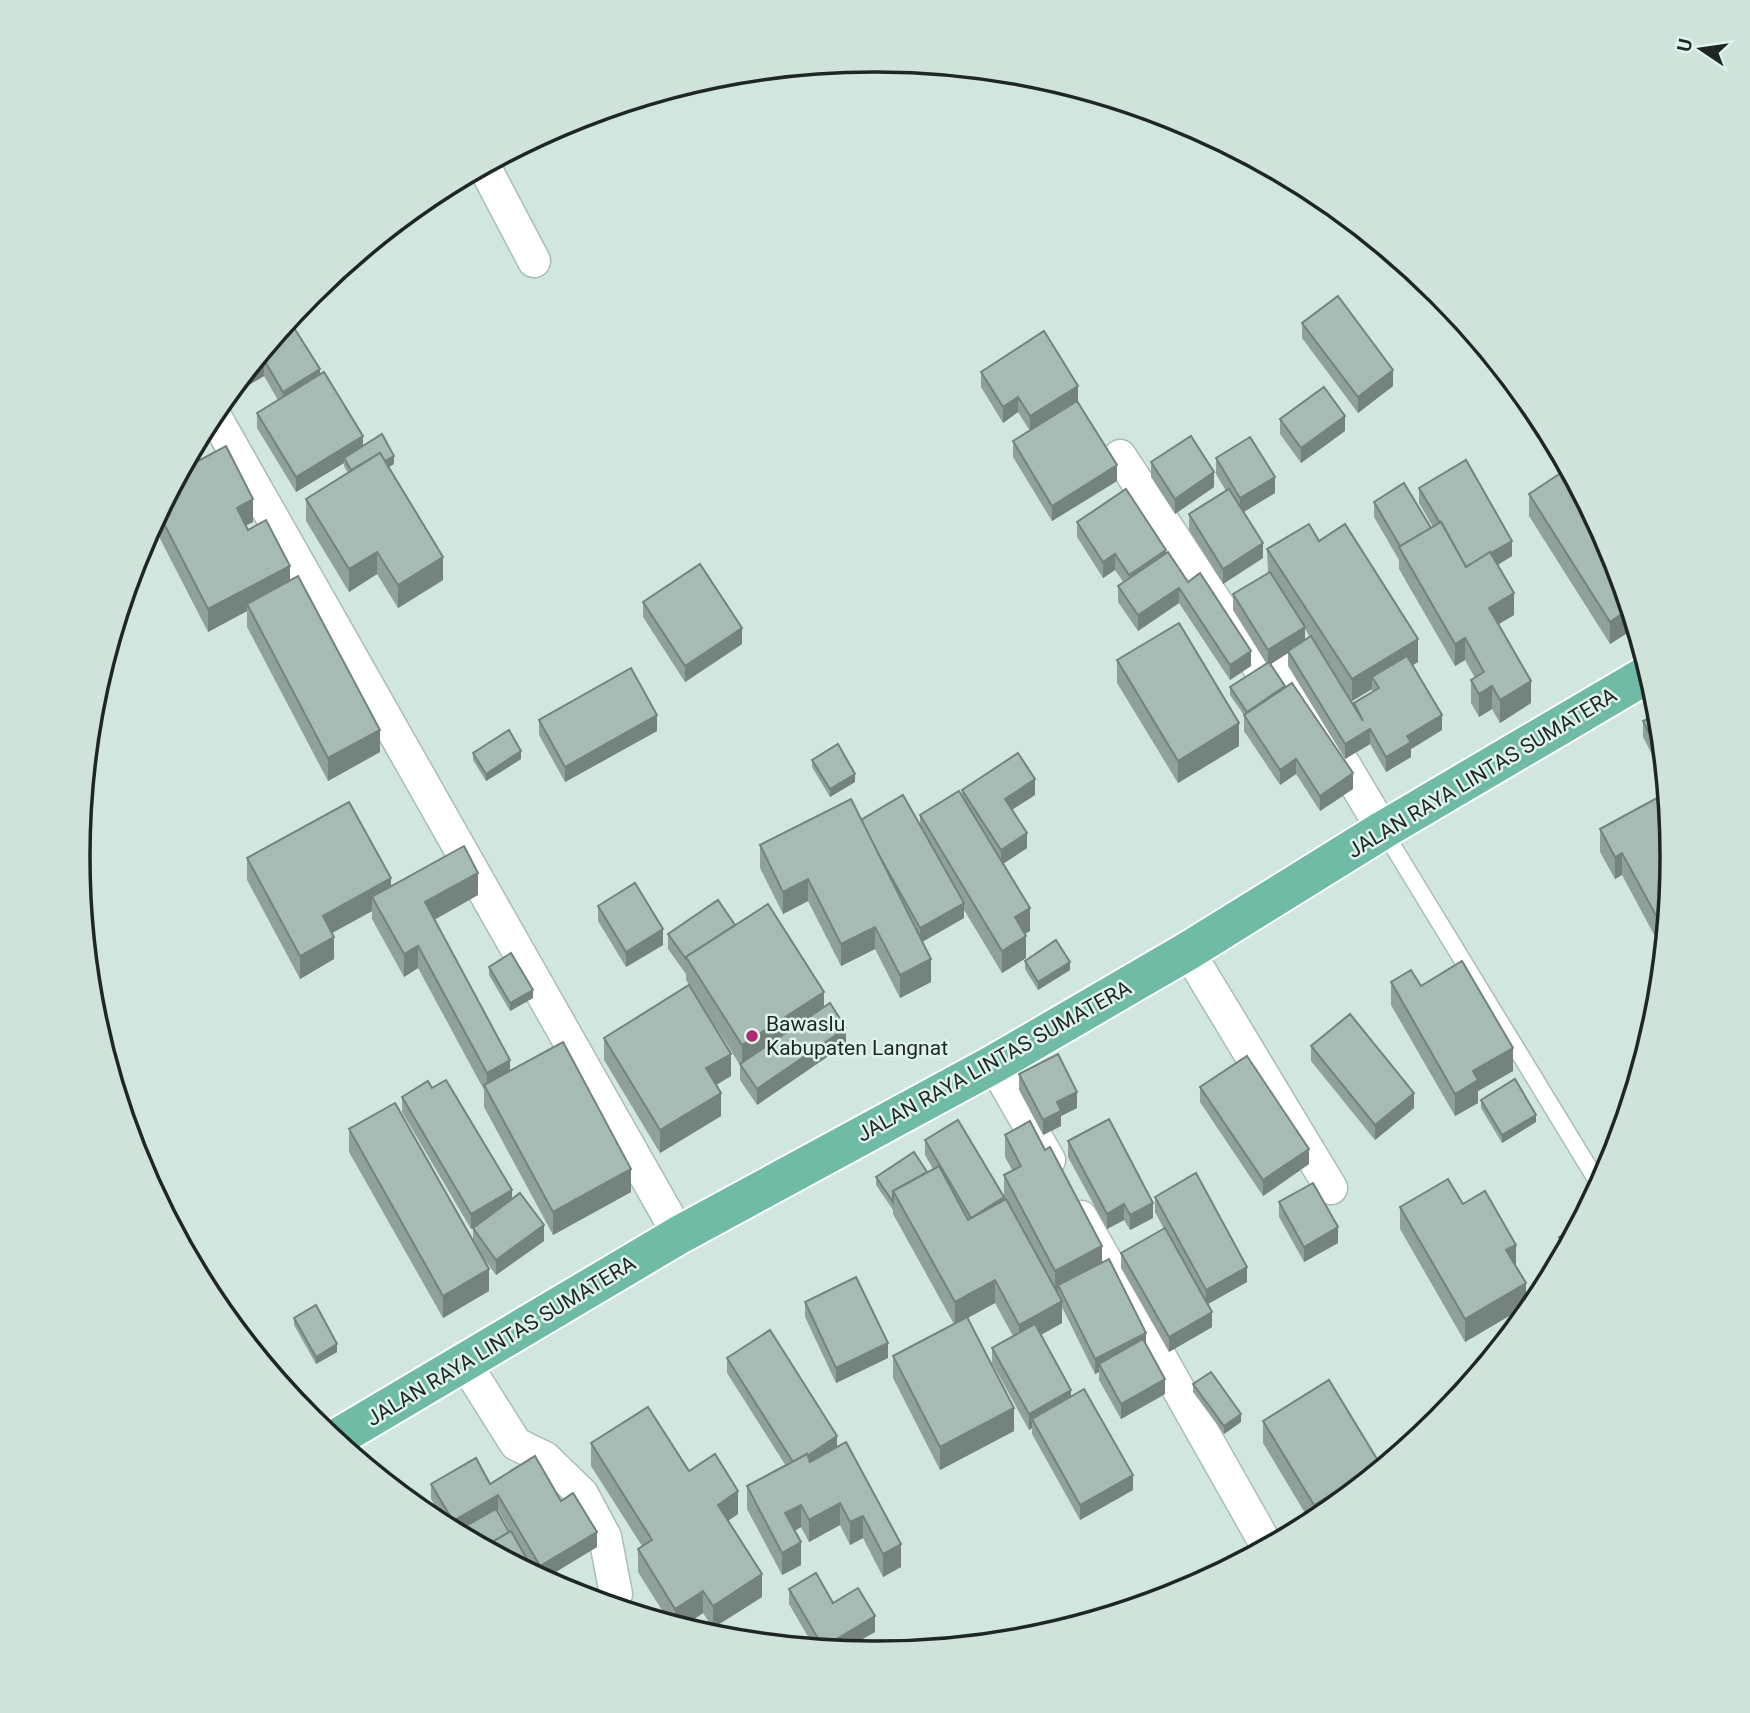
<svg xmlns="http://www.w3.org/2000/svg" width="1750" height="1713" font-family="Roboto,sans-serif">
	<rect width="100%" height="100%" fill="#d1e6de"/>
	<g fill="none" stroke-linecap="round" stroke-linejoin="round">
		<defs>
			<path id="service" d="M1383,830l216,354"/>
			<g id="minor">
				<path d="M484,166l50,95"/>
				<path d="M213,413l466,822"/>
				<path d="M1120,456l140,213 19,-2 66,99 38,64"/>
				<path d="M1188,951l143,237"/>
				<path d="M994,1064l55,96"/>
				<path d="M1081,1217l186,329"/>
				<path d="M465,1363l51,81 29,14 37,36 23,43 11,57"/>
			</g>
			<path id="trunk" d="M335,1439l344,-204 315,-171 194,-113 195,-121 265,-156"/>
		</defs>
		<use href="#service" stroke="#a9beb6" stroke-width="19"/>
		<use href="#minor" stroke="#a9beb6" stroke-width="35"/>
		<use href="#trunk" stroke="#fff" stroke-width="42"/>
		<use href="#service" stroke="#fff" stroke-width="16"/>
		<use href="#minor" stroke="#fff" stroke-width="32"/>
		<use href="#trunk" stroke="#70bba6" stroke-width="38"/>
	</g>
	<g fill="#8fa19a" fill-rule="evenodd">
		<path d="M289,320l31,54 43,72 31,18 -6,3 55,113 -45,28 -21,-34 -28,18 -43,-71v-22l42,-26 -4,-7v-3l-48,29 -39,-64v-15l21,-13 -14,-24 -20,12 -5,-7z"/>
		<path d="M1302,323l91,63 -35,27 -56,-75z"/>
		<path d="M981,372l97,29 -1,1 40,79 -65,40 -39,-64v-16l17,-10 -12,-19 -15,11 -22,-36z"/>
		<path d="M1280,419l65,12 -44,32 -21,-29z"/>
		<path d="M1216,458l59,35 -31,19 19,46 -40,26 -34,-54v-16l37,-23 -10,-17z"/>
		<path d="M1151,462l63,25 -39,27 -24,-37z"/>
		<path d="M183,469l70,53 -7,3 2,5 42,51 90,171 -52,29 -81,-154v-16l-39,21 -55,-107z"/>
		<path d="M1419,488l93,68 -14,9 16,50 -16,9 33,79 -31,20 -8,-14 -13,8 -8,-14v-23l4,-2 -10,-18 -10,6 -56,-97v-9l-25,-43v-15l57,26 2,-1 -14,-24z"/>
		<path d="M1529,494l82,58 24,76 -25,16 -81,-128z"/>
		<path d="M1077,522l89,31 85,113 -21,14 -51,-77 -41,28 -20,-29v-16l6,-3 -9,-13 -12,8 -26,-41z"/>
		<path d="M1319,541l99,121 -5,3 29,65 -31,19v8l-25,15 -16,-28 -25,15 -57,-93v-13l-18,11 15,24 68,101 -33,22 -24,-37 -16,11 -36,-54v-16l-14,-20v-8l36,-24 -33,-53v-16l35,-21 -1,-24zM1305,629l5,8 -5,3zM1372,689v3l-18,11v3l-2,-5z"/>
		<path d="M643,602l99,42 -57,38 -42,-65z"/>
		<path d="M1117,660l122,86 -61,37 -61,-100z"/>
		<path d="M1658,714l6,64 -21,-41v-16z"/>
		<path d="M539,720l118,11 -92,51 -26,-47z"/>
		<path d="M473,753l48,6 -35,22 -13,-21z"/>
		<path d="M812,760l43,22 -25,15 -18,-30z"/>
		<path d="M962,790l73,5 -23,15 15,38 -24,16 27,67 -5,3 1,24 -24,15 -38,-63v8l-42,24 9,40 -31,16 -25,-49 -34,17 -33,-65 -25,13 -23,-46v-23l101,-25 59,6v-11l42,-21z"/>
		<path d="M1600,829l72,28 -11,110 -2,-4v-19l-37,-69 -7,4 -15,-27z"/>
		<path d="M247,858l144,28 87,9 -44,25 76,150 121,122 -78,43 -69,-128v-17l-66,-122 -14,9 -32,-58v-8l-40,22 2,26 -34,20 -53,-99z"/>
		<path d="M598,906l65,39 -37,22 -28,-46z"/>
		<path d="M735,925l89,82 22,37 -89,61 -17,-25v-15l-54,-85v-6l-18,-25v-15z"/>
		<path d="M1025,961l45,9 -32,20 -13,-21z"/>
		<path d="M489,967l44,31 -23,13 -21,-36z"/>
		<path d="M1391,982l30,4 92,85 -35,20v12l-23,13 -64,-111z"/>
		<path d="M604,1038l127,38 -15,9 5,31 -61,37 -56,-93z"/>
		<path d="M1311,1046l103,62 -39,32 -64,-79z"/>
		<path d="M1019,1074l58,34 -16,8v10l-18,9 -24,-45z"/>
		<path d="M1200,1087l109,77 -46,32 -63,-94z"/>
		<path d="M402,1097l110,102 32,42 -48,34 -14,-19 7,35 -46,27 -94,-166v-23l124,110v-11l-2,1 -69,-117z"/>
		<path d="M1481,1100l55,22 -34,21 -21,-35z"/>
		<path d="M1005,1135l97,128 44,82 19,49 -44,25 -22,-39v-8l-4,2 -33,-67v16l-21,12 30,62 62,93 -53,30 -48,-86v-6l-3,2 -37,-67v-15l21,-12 -18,-33 -28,15 47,113 -74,39 -47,-92v-22l61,-32 -61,-110v-4l-17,-25v-8l51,-5 6,-3 -8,-14v-15l79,57v-22l8,-5 -7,-13z"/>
		<path d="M1068,1141l85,77 -23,12 -6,-10 -17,9 -39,-72z"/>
		<path d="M1155,1197l92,85 -39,22 4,23 -43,25 -48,-84v-15l43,-24 -9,-17z"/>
		<path d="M1279,1202l59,41 -34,19 -25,-45z"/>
		<path d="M1463,1204l53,63 10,39 -61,36 -65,-113v-22z"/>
		<path d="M1577,1227l-18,32v-22z"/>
		<path d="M805,1302l83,56 -52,25 -31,-66z"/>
		<path d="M294,1318l43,34 -21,12 -22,-39z"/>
		<path d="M727,1358l110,90 64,119 -18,10 -20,-39 -13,7 -10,-20 -31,17 -8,-15 -6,4 6,34 -19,10 -35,-66v-23l39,-20 -59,-93z"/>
		<path d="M1193,1384l48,38 -17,12 -31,-42z"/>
		<path d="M1263,1421l117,47 -63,51 -6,4 -48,-80z"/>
		<path d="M591,1443l98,28 49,43 -10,7 34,76 -49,31 -10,-15 -21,14 -12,-4 -32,-51v-23l4,-3 -51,-80z"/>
		<path d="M431,1484h59l71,17 36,46 -53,32 -7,-4 -16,-26 15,26 -71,-38 -1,-7 -6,3 -10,-5 -17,-29zM497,1510h1l12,21 -1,1z"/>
		<path d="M789,1589l44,14 42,29 -32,18 -29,-3 -25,-43z"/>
	</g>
	<g fill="#74837d">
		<path d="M264,360v16l-20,12v-12l4,-6z"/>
		<path d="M320,369v16l-37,22v-15z"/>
		<path d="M1393,370v16l-35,27v-16z"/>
		<path d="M1078,386v15l-48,31v-16z"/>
		<path d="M1018,397v15l-15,11v-16z"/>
		<path d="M1345,416v15l-44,32v-15z"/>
		<path d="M363,436v15l-19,7v5l-48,29v-15z"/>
		<path d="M394,456v8l-37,23v-8z"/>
		<path d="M1117,465v16l-65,40v-15z"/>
		<path d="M1214,472v15l-39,27v-15z"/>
		<path d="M1275,477v16l-35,21v-16z"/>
		<path d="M253,499v23l-16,8v-22z"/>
		<path d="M1512,541v15l-46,28v-16z"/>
		<path d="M1263,543v15l-40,26v-15z"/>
		<path d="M1166,550v15l-37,25v-15z"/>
		<path d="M377,552v22l-28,18v-23z"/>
		<path d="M1115,554v16l-12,8v-16z"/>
		<path d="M443,557v23l-45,28v-23z"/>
		<path d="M290,566v23l-43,15v7l-39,21v-23z"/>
		<path d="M1179,588v15l-41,28v-16z"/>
		<path d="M1514,593v22l-25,15v-22z"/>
		<path d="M1629,609l6,19 -25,16v-22z"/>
		<path d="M1305,627v16l-17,8v2l-20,13v-16z"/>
		<path d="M742,628v16l-57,38v-16z"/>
		<path d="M1465,638v22l-10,6v-22z"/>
		<path d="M1418,639v23l-41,24 -5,-9v12l-20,12v-22z"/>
		<path d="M1251,651v15l-21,14v-15z"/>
		<path d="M1531,681v22l-31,20v-23z"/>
		<path d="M1492,686v23l-13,8v-23z"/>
		<path d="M657,715v16l-92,51v-15z"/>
		<path d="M1442,715v15l-31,19v8l-25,15v-15l21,-21z"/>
		<path d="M1239,723v23l-61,37v-22z"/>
		<path d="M1370,729v15l-25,15v-15z"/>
		<path d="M380,730v22l-52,29v-23z"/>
		<path d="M521,751v8l-35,22v-7z"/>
		<path d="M1296,759v15l-16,11v-15z"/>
		<path d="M1353,773v16l-33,22v-15z"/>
		<path d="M855,774v8l-25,15v-8z"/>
		<path d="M1035,779v16l-30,19v-15z"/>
		<path d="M1027,833v15l-26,17v-15z"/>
		<path d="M1622,853v22l-7,4v-22z"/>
		<path d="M478,873v22l-53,30v-23z"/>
		<path d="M391,878v23l-19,-4v14l-49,27v-22z"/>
		<path d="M808,879v22l-25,13v-22z"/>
		<path d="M964,903v15l-44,25v-15z"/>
		<path d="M1030,908v23l-15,8v-22z"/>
		<path d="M875,927v22l-34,17v-22z"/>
		<path d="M663,929v16l-37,22v-15z"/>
		<path d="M1026,936v22l-24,15v-22z"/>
		<path d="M334,937v22l-34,20v-23z"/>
		<path d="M418,946v22l-14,9v-23z"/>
		<path d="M931,959v23l-31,16v-23z"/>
		<path d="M1070,962v8l-32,20v-8z"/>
		<path d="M533,990v8l-23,13v-8z"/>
		<path d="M824,992v22l-82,53v-22z"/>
		<path d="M846,1028v16l-89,61v-16z"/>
		<path d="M1513,1048v23l-35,20v12l-23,13v-22l18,-23z"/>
		<path d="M731,1054v22l-25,15v-23z"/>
		<path d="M510,1060v22l-23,8v-17z"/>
		<path d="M1077,1092v16l-16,8v10l-18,9v-15l14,-18z"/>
		<path d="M721,1093v23l-61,37v-23z"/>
		<path d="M1414,1093v15l-39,32v-15z"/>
		<path d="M1536,1115v7l-34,21v-8z"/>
		<path d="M1309,1149v15l-46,32v-16z"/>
		<path d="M631,1169v23l-78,43v-23z"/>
		<path d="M512,1190v15l-41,24v-15z"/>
		<path d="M1004,1197v16l-33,5z"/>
		<path d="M1153,1203v15l-23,12v-15z"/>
		<path d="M1124,1204v16l-17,9v-15z"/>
		<path d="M544,1225v16l-48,34v-15z"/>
		<path d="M1338,1227v16l-34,19v-15z"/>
		<path d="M1516,1245v22l-10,-17z"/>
		<path d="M1102,1246v22l-44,17v7l-3,2v-23z"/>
		<path d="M1247,1267v15l-41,23v-15z"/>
		<path d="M489,1269v22l-46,27v-22z"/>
		<path d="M995,1280v23l-40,22v-23z"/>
		<path d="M1526,1283v23l-61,36v-23z"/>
		<path d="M1062,1301v22l-43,24v-22z"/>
		<path d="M1212,1312v15l-43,25v-15z"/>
		<path d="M1146,1333v15l-47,16v8l-4,2v-15z"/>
		<path d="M888,1343v15l-52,25v-15z"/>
		<path d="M337,1344v8l-21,12v-7z"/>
		<path d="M1165,1379v15l-44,25v-15z"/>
		<path d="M1071,1390v16l-39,13v9l-3,2v-16z"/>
		<path d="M1014,1408v23l-74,39v-23z"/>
		<path d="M1241,1414v8l-17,12v-8z"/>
		<path d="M837,1436v16l-43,27v-15z"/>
		<path d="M1380,1464v4l-66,53v-16z"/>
		<path d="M1133,1475v15l-53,30v-15z"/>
		<path d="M738,1491v23l-20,13v-22z"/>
		<path d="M498,1495v15l-33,19 -1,-2v3l-6,3 -5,-3v-9z"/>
		<path d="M840,1503v22l-31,17v-22z"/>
		<path d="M801,1505v22l-16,9v-23z"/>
		<path d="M863,1516v22l-13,7v-23z"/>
		<path d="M597,1532v15l-53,32 -4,-2v-11z"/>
		<path d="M801,1542v23l-19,10v-22z"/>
		<path d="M901,1544v23l-18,10v-23z"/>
		<path d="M762,1574v23l-49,31v-22z"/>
		<path d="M703,1591v22l-21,14 -7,-2v-16z"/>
		<path d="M875,1616v16l-32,18 -20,-2v-1z"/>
	</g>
	<g fill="#a6bbb3" stroke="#74837d" stroke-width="2">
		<path d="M1338,296l55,74 -35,27 -56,-74z"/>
		<path d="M289,320l31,49 -37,23 -19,-32 -16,10z"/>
		<path d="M1044,331l34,55 -48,30 -12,-19 -15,10 -22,-35z"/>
		<path d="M324,372l39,64 -67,41 -39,-64z"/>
		<path d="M1324,387l21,29 -44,32 -21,-29z"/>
		<path d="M1077,401l40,64 -65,41 -39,-65z"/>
		<path d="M382,434l12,22 -9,5 -5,-8 -29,17 -7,-12z"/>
		<path d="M1191,436l23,36 -39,27 -24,-37z"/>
		<path d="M1250,437l25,40 -35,21 -24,-40z"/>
		<path d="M226,446l27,53 -16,9 11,22 18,-10 24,46 -82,43 -49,-95 24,-45z"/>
		<path d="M380,453l63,104 -45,28 -21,-33 -28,17 -43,-70z"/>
		<path d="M1466,460l46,81 -46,26 -25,-45 -1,1 -21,-35z"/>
		<path d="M1567,469l44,83 18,57 -19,13 -81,-128z"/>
		<path d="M1404,483l27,45 -31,18 -26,-44z"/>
		<path d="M1126,489l40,61 -37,25 -14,-21 -12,8 -26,-40z"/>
		<path d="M1229,489l34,54 -40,26 -34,-55z"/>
		<path d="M1441,522l25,45 24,-15 24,41 -25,15 42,73 -31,19 -8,-14 -13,8 -8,-14 13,-8 -19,-34 -10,6 -56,-97z"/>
		<path d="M1309,524l10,17 26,-17 73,115 -66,40 -85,-130z"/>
		<path d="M1168,552l20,30 12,-9 51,78 -21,14 -51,-77 -41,27 -20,-29z"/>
		<path d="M700,564l42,64 -57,38 -42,-64z"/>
		<path d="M1270,572l35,55 -37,23 -35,-56z"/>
		<path d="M298,576l82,154 -52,28 -81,-154z"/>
		<path d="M1179,623l60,100 -61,38 -61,-101z"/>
		<path d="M1311,636l52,85 -9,-18 25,-15 -7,-11 35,-21 35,59 -35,21 4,6 -25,15 -16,-28 -25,15 -57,-93z"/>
		<path d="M1269,662l16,24 -38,26 -17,-25z"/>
		<path d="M631,668l26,47 -92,52 -26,-47z"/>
		<path d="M1292,683l61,90 -33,23 -24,-37 -16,11 -36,-55z"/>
		<path d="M1658,714l4,45 -19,-38z"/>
		<path d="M509,730l12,21 -35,23 -13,-21z"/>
		<path d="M838,744l17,30 -25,15 -18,-29z"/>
		<path d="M1018,753l17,26 -30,20 22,34 -26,17 -39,-60z"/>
		<path d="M959,791l71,117 -15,9 11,19 -24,15 -82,-136z"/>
		<path d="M1666,793l6,64 -7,75 -43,-79 -7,4 -15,-28z"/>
		<path d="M903,795l61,108 -44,25 -44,-78 -15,-30z"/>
		<path d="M851,799l80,160 -31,16 -25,-48 -34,17 -33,-65 -25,13 -23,-47z"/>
		<path d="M349,802l42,76 -68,38 11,21 -34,19 -53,-98z"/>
		<path d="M464,846l14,27 -53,29 85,158 -23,13 -69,-127 -14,8 -32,-57z"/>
		<path d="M635,883l28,46 -37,23 -28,-46z"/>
		<path d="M718,900l17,25 -49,32 1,1 -1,1 -18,-25z"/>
		<path d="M768,904l56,88 -82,53 -56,-88z"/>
		<path d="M1664,938l-1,10 -4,-7z"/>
		<path d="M1056,940l14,22 -32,20 -13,-21z"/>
		<path d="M511,953l22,37 -23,13 -21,-36z"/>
		<path d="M1462,961l51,87 -40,23 5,9 -23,14 -64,-112 20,-12 10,16z"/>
		<path d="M689,985l42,69 -25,14 15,25 -61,37 -56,-92z"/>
		<path d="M830,1003l16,25 -89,61 -17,-25z"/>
		<path d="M1350,1014l64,79 -39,32 -64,-79z"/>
		<path d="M563,1042l68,127 -78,43 -69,-127z"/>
		<path d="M1058,1054l19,38 -20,10 4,9 -18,9 -24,-46z"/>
		<path d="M1247,1056l62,93 -46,31 -63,-93z"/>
		<path d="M1515,1079l21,36 -34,20 -21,-35z"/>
		<path d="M446,1080l66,110 -41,24 -69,-117 26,-16 4,7z"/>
		<path d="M395,1103l94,166 -46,27 -94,-167z"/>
		<path d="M1109,1119l44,84 -23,12 -6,-11 -17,10 -39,-73z"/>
		<path d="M958,1120l46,77 -33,21 -46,-78z"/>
		<path d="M1030,1121l15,29 5,-3 52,99 -47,25 -51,-96 17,-9 -16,-31z"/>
		<path d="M914,1152l13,20 -34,19v11l-17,-25z"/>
		<path d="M939,1166l29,54 38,-21 56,102 -43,24 -24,-45 -40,22 -62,-111z"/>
		<path d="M1196,1173l51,94 -41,23 -51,-93z"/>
		<path d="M1448,1179l15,25 22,-13 31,54 -10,5 20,33 -61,36 -65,-112z"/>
		<path d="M1313,1183l25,44 -34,20 -25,-45z"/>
		<path d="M520,1193l24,32 -48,35 -23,-32z"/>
		<path d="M1577,1227l-12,20 -6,-10z"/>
		<path d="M1165,1228l47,84 -43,25 -48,-84z"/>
		<path d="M1109,1259l37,74 -51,26 -37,-74z"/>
		<path d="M856,1277l32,66 -52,25 -31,-66z"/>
		<path d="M316,1305l21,39 -21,13 -22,-39z"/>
		<path d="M967,1317l47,91 -74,39 -47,-91z"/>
		<path d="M1035,1324l36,66 -42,24 -37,-66z"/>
		<path d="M770,1330l67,106 -30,20v-2l-14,8 -66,-104z"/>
		<path d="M1143,1339l22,40 -44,25 -22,-40z"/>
		<path d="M1211,1372l30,42 -17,12 -31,-42z"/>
		<path d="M1329,1380l51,84 -66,41 -51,-84z"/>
		<path d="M1084,1389l49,86 -53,30 -48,-86z"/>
		<path d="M648,1407l41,64 26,-17 23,37 -20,14 44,69 -49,32 -10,-15 -28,18 -37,-60 14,-9 -61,-97z"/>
		<path d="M846,1442l55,102 -18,10 -20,-38 -13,6 -10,-19 -31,17 -8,-15 -16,8 16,29 -19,11 -35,-67 60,-32 3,8z"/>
		<path d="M535,1456l26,45 12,-8 24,39 -57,34 -42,-71 -45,26 -22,-37 45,-26 14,26z"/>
		<path d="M496,1509l13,23 -25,15 -12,-7 -8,-13z"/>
		<path d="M511,1531l25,44 -52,-28z"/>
		<path d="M816,1573l17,30 25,-15 17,28 -52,31 -34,-58z"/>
	</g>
	<circle fill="#ae2a73" stroke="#def3eb" stroke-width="2.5" cx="752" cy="1036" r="7"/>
	<g text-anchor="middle" stroke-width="5" stroke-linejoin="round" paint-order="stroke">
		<g font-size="21" fill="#1f2724" stroke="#def3eb">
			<text transform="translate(1482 773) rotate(-31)" y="7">JALAN RAYA LINTAS SUMATERA</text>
			<text transform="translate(994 1061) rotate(-29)" y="7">JALAN RAYA LINTAS SUMATERA</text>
			<text transform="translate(501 1341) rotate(-31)" y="7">JALAN RAYA LINTAS SUMATERA</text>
		</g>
		<g font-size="21" fill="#1f2724" stroke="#def3eb" text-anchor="start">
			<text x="766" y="1031">Bawaslu<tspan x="766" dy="24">Kabupaten Langnat</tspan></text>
		</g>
	</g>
	<path d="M0 0H1750V1713H0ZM874 72H876A784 784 0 0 1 1660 856V857A784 784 0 0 1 876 1641H874A784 784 0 0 1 90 857V856A784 784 0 0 1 874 72Z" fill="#cfe3db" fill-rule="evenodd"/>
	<path fill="none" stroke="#1f2724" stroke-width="3.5" d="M874 72H876A784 784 0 0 1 1660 856V857A784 784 0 0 1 876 1641H874A784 784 0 0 1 90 857V856A784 784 0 0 1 874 72Z"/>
	<g transform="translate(1701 49) rotate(283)" stroke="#def3eb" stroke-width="5" paint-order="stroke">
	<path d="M0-5L12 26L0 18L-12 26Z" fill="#1f2724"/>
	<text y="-10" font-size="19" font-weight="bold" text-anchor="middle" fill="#1f2724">U</text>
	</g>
</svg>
